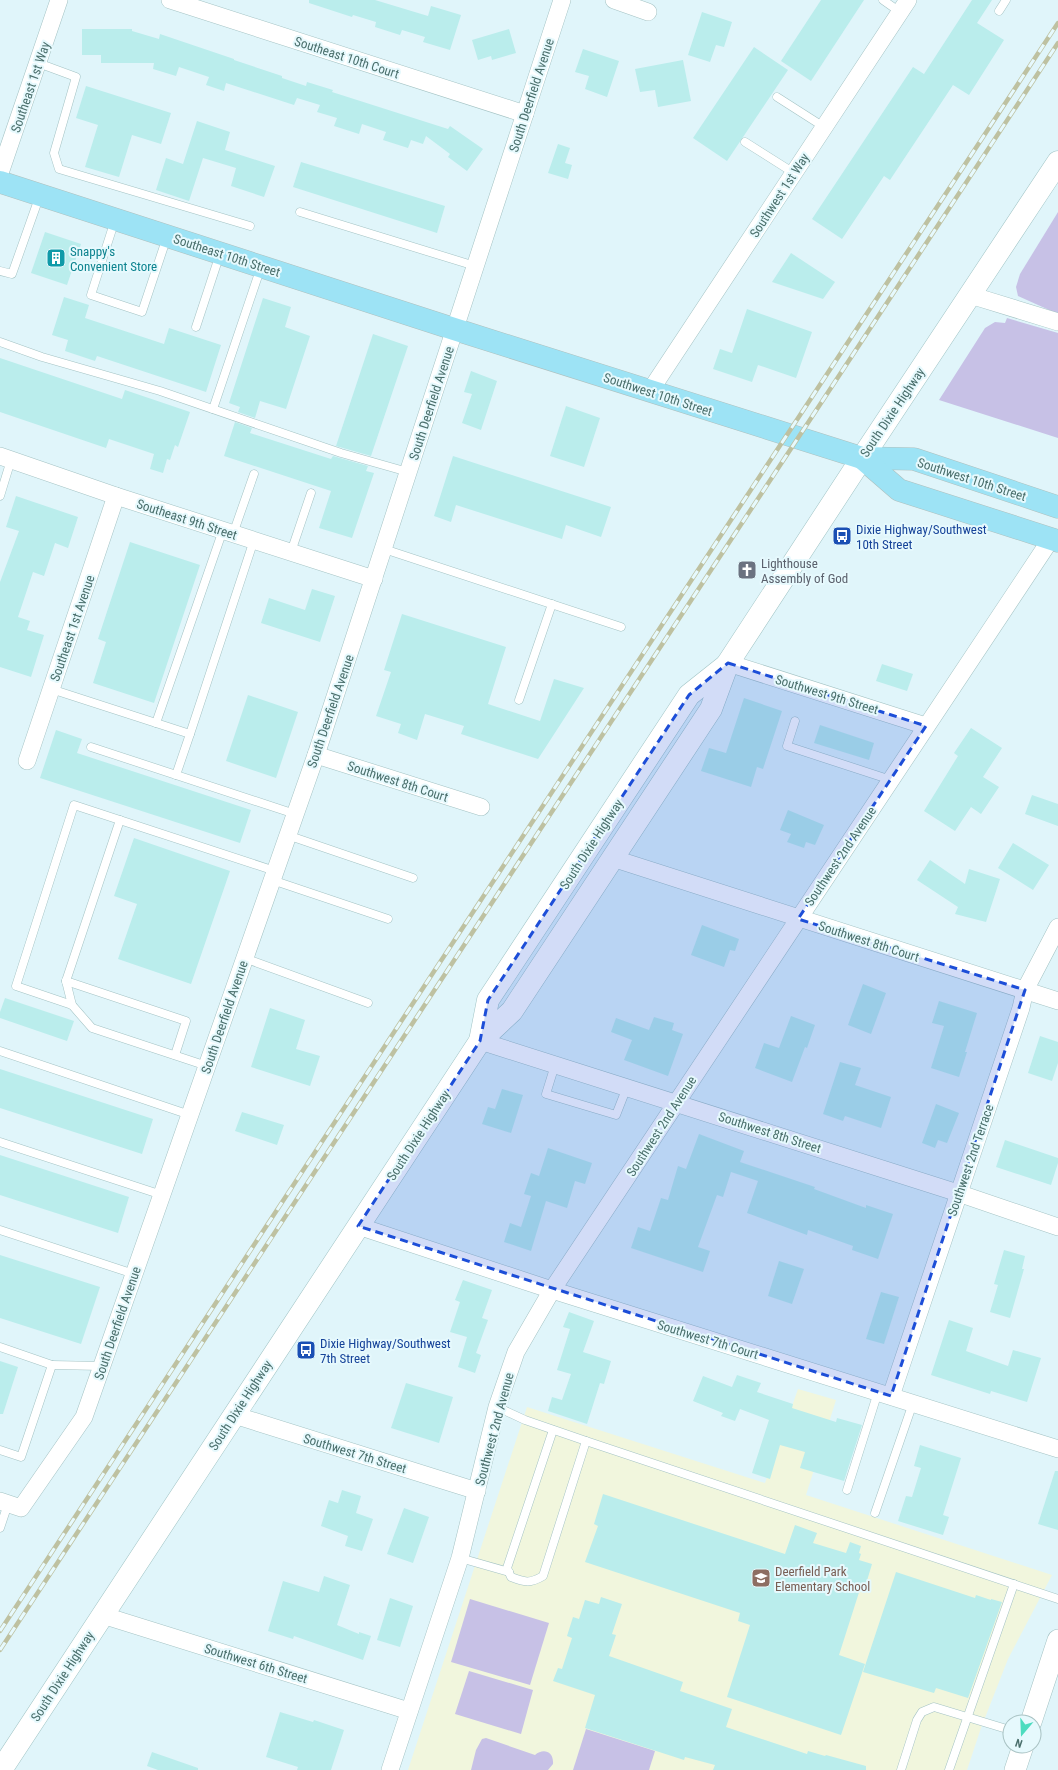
<svg xmlns="http://www.w3.org/2000/svg" width="1058" height="1770" font-family="'Roboto Condensed',sans-serif">
	<rect width="100%" height="100%" fill="#e0f5fa"/>
	<path fill="#f1f6dd" d="M798,1389l38,11 -30,95 246,80 -44,84 -27,69 -14,42h-559l119,-363 238,76z"/>
	<g fill="#c7c1e6">
		<path d="M1058,212v102l-40,-18 -2,-9 4,-13z"/>
		<path d="M1007,318l51,15v105l-119,-38 46,-72 10,-6 10,1z"/>
		<path d="M470,1599l79,24 -19,62 -79,-23z"/>
		<path d="M469,1671l64,19 -12,44 -66,-20z"/>
		<path d="M586,1729l69,22 -6,19h-76z"/>
		<path d="M486,1738l49,17c8,-7 19,-4 18,9l-5,6h-77l5,-20 6,-11z"/>
	</g>
	<g fill="#baedec">
		<path d="M309,0h66l53,16 3,-10 30,9 -11,35 -27,-8 2,-5 -23,-7 -2,5 -25,-8 1,-5 -23,-7 -1,2 -43,-14z"/>
		<path d="M821,0h43l-53,81 -30,-20z"/>
		<path d="M972,0h20l-15,23 27,17 -35,55 -16,-10 -63,95 -6,-4 -42,63 -30,-20 101,-152 11,7z"/>
		<path d="M702,12l30,10 -8,25 -8,-2 -6,17 -22,-7z"/>
		<path d="M82,29h50v2l27,8 1,-5 74,25v1l48,16v2l24,8 1,-4 26,8 -1,2 116,37 2,-3 33,23 -16,22 -19,-14 2,-3 -24,-18 -3,8 -12,-4 -3,8 -25,-8 3,-8 -24,-8 -3,10 -25,-8 3,-8 -20,-6 3,-7 -23,-7 -3,7 -68,-22 -2,8 -18,-6 3,-8 -30,-10 -3,9 -23,-7 1,-6h-53v-8h-19z"/>
		<path d="M509,29l7,24 -24,7 -1,-4 -13,4 -6,-20z"/>
		<path d="M754,47l34,23 -61,91 -34,-23z"/>
		<path d="M583,49l36,12 -12,36 -22,-8 4,-13 -14,-4z"/>
		<path d="M683,60l8,41 -33,6 -3,-17 -15,2 -5,-23z"/>
		<path d="M86,86l85,27 -10,31 -29,-9 -13,42 -34,-10 13,-42 -22,-7z"/>
		<path d="M197,121l33,11 -5,18 50,16 -11,31 -33,-11 5,-18 -33,-10 -14,43 -33,-11 10,-32 17,6z"/>
		<path d="M558,144l12,4 -5,15 7,2 -4,14 -20,-6z"/>
		<path d="M301,162l144,44 -8,27 -144,-46z"/>
		<path d="M45,232l36,12 -14,41 -36,-12z"/>
		<path d="M791,253l44,29 -12,17 -51,-17z"/>
		<path d="M64,297l25,8 -4,13 79,26 5,-16 52,17 -15,47 -109,-36 -2,5 -30,-10 3,-11 -16,-5z"/>
		<path d="M263,298l28,9 -6,20 25,9 -24,73 -26,-8 -5,17 -17,-6 2,-5 -11,-4z"/>
		<path d="M747,309l65,23 -16,46 -38,-13 -6,17 -39,-13 7,-20 12,4z"/>
		<path d="M373,334l35,12 -37,110 -35,-10z"/>
		<path d="M0,358l122,41 3,-9 65,22 -12,35 -3,-2 -5,15 -3,-1 -4,14 -13,-4 4,-15 -45,-15 -3,9 -106,-36z"/>
		<path d="M471,371l26,10 -16,49 -19,-7 10,-29 -8,-2z"/>
		<path d="M566,406l34,12 -16,49 -34,-11z"/>
		<path d="M235,422l17,6 -2,5 81,26 2,-3 35,10 -2,5 8,2 -22,65 -33,-10 12,-37 -107,-35z"/>
		<path d="M453,456l158,51 -10,30 -35,-12 -4,14 -106,-34 -5,17 -17,-6z"/>
		<path d="M16,496l62,21 -10,31 -13,-5 -11,33 -11,-4 -15,45 12,4 -3,9 17,5 -13,42 -31,-10v-85l19,-51 -13,-4z"/>
		<path d="M130,542l70,23 -46,138 -61,-20 13,-41 -8,-3z"/>
		<path d="M312,589l23,7 -15,46 -59,-19 8,-25 36,12z"/>
		<path d="M402,614l104,33 -18,57 52,17 14,-42 30,9 -46,71 -77,-25 3,-8 -39,-12 -8,26 -19,-7 3,-9 -25,-8 15,-44 -7,-2z"/>
		<path d="M882,664l31,10 -6,17 -31,-10z"/>
		<path d="M248,695l50,17 -22,66 -50,-17z"/>
		<path d="M744,698l38,13 -19,58 -6,-2 -6,20 -50,-16 8,-23 17,5z"/>
		<path d="M820,725l54,18 -5,17 -55,-17z"/>
		<path d="M971,728l31,20 -19,29 16,10 -18,27 -10,-7 -16,24 -31,-20 34,-55 -4,-3z"/>
		<path d="M56,730l26,9 -5,14 174,57 -11,33 -200,-65z"/>
		<path d="M1032,795l26,9v22l-33,-12z"/>
		<path d="M788,810l36,15 -9,20 -9,-3 -2,6 -17,-6 4,-8 -11,-4z"/>
		<path d="M134,838l96,33 -39,113 -73,-25 19,-55 -23,-8z"/>
		<path d="M1013,843l36,22 -16,25 -35,-22z"/>
		<path d="M930,860l35,24 4,-15 31,10 -14,43 -31,-8 3,-7 -41,-27z"/>
		<path d="M702,925l37,14 -4,12 -5,-1 -6,17 -33,-12z"/>
		<path d="M863,984l23,9 -15,41 -23,-9z"/>
		<path d="M5,998l69,23 -7,20 -67,-23v-6z"/>
		<path d="M939,1001l38,12 -12,39h2l-8,25 -28,-9 13,-42 -12,-3z"/>
		<path d="M270,1008l35,12 -9,29 24,7 -10,30 -59,-19z"/>
		<path d="M791,1016l24,9 -8,23 -2,-1 -13,35 -37,-14 9,-25 15,5z"/>
		<path d="M654,1017l20,6 -2,7 11,4 -15,42 -44,-16 8,-20 -21,-8 5,-14 33,12z"/>
		<path d="M1040,1036l18,6v21l-6,18 -24,-8z"/>
		<path d="M840,1062l21,6 -6,17 36,12 -10,31 -36,-12 -2,5 -20,-7z"/>
		<path d="M0,1069l153,50 -11,35 -142,-46z"/>
		<path d="M502,1089l21,6 -12,38 -29,-9 6,-17 7,2z"/>
		<path d="M936,1104l23,9 -12,30 -9,-3 -3,8 -13,-5z"/>
		<path d="M242,1112l42,13 -7,20 -42,-14z"/>
		<path d="M699,1134l45,17 -4,11 75,25 -1,2 52,19v-3l27,9 -15,45 -26,-9 1,-4 -45,-16 -1,5 -60,-22 11,-32 -27,-9 -8,25 -6,-2 -19,52 12,4 -7,21 -72,-24 7,-21 12,4 11,-33 7,2 10,-34 8,3z"/>
		<path d="M1005,1140l53,18v5l-7,22 -55,-18z"/>
		<path d="M548,1148l44,15 -7,21 -10,-3 -8,27 -21,-7 -15,50 -27,-9 6,-19 11,4 10,-31 -7,-2 7,-21 8,3z"/>
		<path d="M0,1155l129,42 -11,36 -118,-38z"/>
		<path d="M1004,1250l21,6 -3,13h2l-14,49 -20,-6 8,-27 -4,-1z"/>
		<path d="M0,1255l100,32 -19,57 -81,-26z"/>
		<path d="M779,1261l25,8 -12,35 -24,-8z"/>
		<path d="M463,1280l29,10 -10,28 6,2 -12,33 5,2 -6,18 -17,-6 9,-30 -17,-5 10,-30 -5,-2z"/>
		<path d="M881,1292l18,5 -15,47 -18,-5z"/>
		<path d="M569,1312l25,9 -11,31 28,9 -7,23 -4,-1 -13,41 -39,-13 4,-14 10,3 9,-26 -14,-4 13,-41 -7,-2z"/>
		<path d="M949,1320l24,8 -7,23 42,15 5,-16 28,8 -14,44 -36,-11 -1,3 -59,-19z"/>
		<path d="M0,1361l18,6 -15,47h-3z"/>
		<path d="M737,1375l24,8 -4,9 36,12 -1,4 44,14 1,-4 25,7 -18,56 -44,-13 5,-16 -25,-7 -10,34 -18,-6 17,-53 -29,-11 -5,12 -14,-5 2,-3 -30,-12 10,-25 29,11z"/>
		<path d="M406,1383l47,14 -14,46 -48,-15z"/>
		<path d="M920,1445l41,13 -18,57 6,2 -6,18 -45,-14 8,-25 6,1 9,-29 -7,-2z"/>
		<path d="M1055,1471h3v59l-20,-6z"/>
		<path d="M342,1490l19,6 -5,17 17,6 -11,32 -17,-5 3,-10 -27,-10 8,-26 9,3z"/>
		<path d="M603,1494l182,60 10,-29 22,8 -4,10 33,10 4,-11 11,4 -2,7 2,1 -2,6 13,4 -6,20 -4,-1 -23,72 26,9 -24,71 -114,-38 23,-72 -12,-4 2,-8 -155,-51 13,-36 -4,-2z"/>
		<path d="M404,1508l25,9 -16,46 -26,-9z"/>
		<path d="M896,1572l79,26 1,-3 15,5v-1l11,3 -34,96 -32,-10 -2,5 -71,-21z"/>
		<path d="M324,1576l26,9 -13,40 22,9v-2l12,4 -8,24 -69,-24 -1,3 -25,-8 15,-50 36,11z"/>
		<path d="M601,1597l21,7 -10,30 4,1 -7,21 74,26 -3,9 52,18 -6,18 81,27 1,-3 17,5 1,-1 40,11v4h-153l2,-5 -30,-8 -1,3 -99,-32 10,-33 -42,-14 5,-13 4,1 10,-31 -5,-2 6,-19 6,2 6,-19 14,4z"/>
		<path d="M390,1598l23,8 -13,41 -23,-7z"/>
		<path d="M280,1712l33,10 1,-2 30,10 -13,40h-34l1,-3 -32,-10z"/>
		<path d="M152,1752l46,16v2h-40l-11,-4z"/>
	</g>
	<g fill="none" stroke-linecap="round" stroke-linejoin="round">
		<defs>
			<g id="service">
				<path d="M883,0l17,12"/>
				<path d="M999,11l7,-11"/>
				<path d="M38,63l38,14 -22,76 5,16 191,57"/>
				<path d="M777,97l47,30"/>
				<path d="M745,142l49,31"/>
				<path d="M300,212l175,54"/>
				<path d="M115,220l-24,75 51,17 25,-75"/>
				<path d="M0,271l12,3 28,-79"/>
				<path d="M196,327l24,-73"/>
				<path d="M0,342l42,15 118,34 181,62 67,19"/>
				<path d="M213,409l48,-142"/>
				<path d="M0,496l11,-36"/>
				<path d="M233,534l21,-60"/>
				<path d="M384,549l237,78"/>
				<path d="M291,552l20,-59"/>
				<path d="M51,689l139,45 64,-194"/>
				<path d="M519,700l33,-96"/>
				<path d="M795,721l-8,25 104,34"/>
				<path d="M156,723l67,-193"/>
				<path d="M91,747l204,67"/>
				<path d="M176,775l14,-41"/>
				<path d="M120,820l-54,161 120,40 -11,34"/>
				<path d="M287,835l126,43"/>
				<path d="M272,880l116,39"/>
				<path d="M244,958l124,45"/>
				<path d="M66,981l6,24"/>
				<path d="M0,1051l190,64"/>
				<path d="M555,1065l-9,29 70,21 11,-28"/>
				<path d="M207,1066l-115,-38 -20,-23 -56,-19 58,-181 201,66"/>
				<path d="M0,1142l162,53"/>
				<path d="M0,1230l134,44"/>
				<path d="M0,1347l52,18 -31,92 -21,-7"/>
				<path d="M52,1365l49,1"/>
				<path d="M497,1407l28,13 61,21 472,158"/>
				<path d="M553,1430l-46,138 4,9c13,5 19,7 32,-1l43,-135"/>
				<path d="M847,1490l31,-98"/>
				<path d="M875,1513l38,-110"/>
				<path d="M0,1528l8,-24"/>
				<path d="M460,1558l49,14"/>
				<path d="M901,1770l16,-50 5,-8 12,-5 76,23"/>
				<path d="M949,1770l65,-186"/>
			</g>
			<g id="minor">
				<path d="M170,0l355,114"/>
				<path d="M614,0l34,12"/>
				<path d="M0,173l59,-173"/>
				<path d="M970,295l88,27"/>
				<path d="M650,391l258,-391"/>
				<path d="M0,456l116,40 258,83"/>
				<path d="M728,663l198,63"/>
				<path d="M316,755l165,52"/>
				<path d="M27,761l89,-265"/>
				<path d="M612,858l446,143"/>
				<path d="M480,1041l478,152 100,34"/>
				<path d="M358,1226l194,64 506,159"/>
				<path d="M891,1396l130,-388 4,-18 33,-63"/>
				<path d="M234,1415l243,76"/>
				<path d="M0,1501l21,7 63,-91 232,-662 246,-755"/>
				<path d="M102,1615l307,96"/>
				<path d="M390,1770l70,-212 37,-151 19,-55 36,-62 499,-751"/>
			</g>
			<g id="tertiary">
				<path d="M1031,1722l27,-82"/>
				<path d="M1015,1770l8,-24"/>
			</g>
			<g id="secondary">
				<path d="M480,1041l8,-41 201,-305 39,-31"/>
				<path d="M1,1770l479,-729 32,-30 199,-302 17,-46 134,-205 196,-296"/>
			</g>
			<g id="primary">
				<path d="M0,182l454,147 408,129 52,1 144,48"/>
				<path d="M862,458l37,32 159,51"/>
			</g>
		</defs>
		<use href="#service" stroke="#a4c3c4" stroke-width="9"/>
		<use href="#minor" stroke="#a4c3c4" stroke-width="18"/>
		<use href="#tertiary" stroke="#a4c3c4" stroke-width="22"/>
		<use href="#secondary" stroke="#a0c4c5" stroke-width="23"/>
		<use href="#primary" stroke="#afc0be" stroke-width="23"/>
		<use href="#service" stroke="#fff" stroke-width="8"/>
		<use href="#minor" stroke="#fff" stroke-width="17"/>
		<use href="#tertiary" stroke="#fff" stroke-width="21"/>
		<use href="#secondary" stroke="#fff" stroke-width="22"/>
		<use href="#primary" stroke="#9de3f5" stroke-width="22"/>
		<defs>
			<g id="rail">
				<path d="M0,1631l1058,-1608"/>
				<path d="M0,1650l1058,-1607"/>
			</g>
		</defs>
		<use href="#rail" stroke="#bec1a1" stroke-width="4.5"/>
		<use href="#rail" stroke="#e6f9fd" stroke-width="3" stroke-dasharray="9" stroke-linecap="butt"/>
	</g>
	<path fill="#1d4ed8" fill-opacity="0.2" stroke="#1d4ed8" stroke-width="3" stroke-dasharray="8 5" stroke-linejoin="round" d="M728,663l198,63 -128,193 227,71 -134,406 -533,-170 122,-185 8,-41 201,-305z"/>
	<defs>
		<symbol id="building-square" viewBox="-11 -11 22 22"><rect x="-9" y="-9" width="18" height="18" rx="4" fill="#0f9aa8" stroke="#e6f9fd"/><path d="M-4-6H4V6H1V3H-1V6H-4ZM-2.5-4.3h1.7v1.8h-1.7ZM.8-4.3h1.7v1.8H.8ZM-2.5-1h1.7V.8h-1.7ZM.8-1h1.7V.8H.8Z" fill="#fff"/></symbol>
		<symbol id="bus-square" viewBox="-11 -11 22 22"><rect x="-9" y="-9" width="18" height="18" rx="4" fill="#1a4fb4" stroke="#e6f9fd"/><path d="M-5-6H5V4H4V6H2V4H-2V6H-4V4H-5ZM-3.5-4V0h7V-4ZM-3.5 1.2v1.5H-2V1.2ZM2 1.2v1.5H3.5V1.2Z" fill="#fff"/></symbol>
		<symbol id="church-square" viewBox="-11 -11 22 22"><rect x="-9" y="-9" width="18" height="18" rx="4" fill="#6b7280" stroke="#e6f9fd"/><path d="M-1.2-6h2.4v3.5h3.3v2.4h-3.3V6h-2.4V-.1h-3.3v-2.4h3.3Z" fill="#fff"/></symbol>
		<symbol id="school-square" viewBox="-11 -11 22 22"><rect x="-9" y="-9" width="18" height="18" rx="4" fill="#8d6e63" stroke="#e6f9fd"/><path d="M0-5L7-2L0 1L-7-2ZM-4 1L0 2.5L4 1V4Q0 6-4 4Z" fill="#fff"/></symbol>
	</defs>
	<g fill-rule="evenodd">
		<use href="#building-square" x="45" y="247" width="22" height="22"/>
		<use href="#bus-square" x="831" y="525" width="22" height="22"/>
		<use href="#church-square" x="736" y="559" width="22" height="22"/>
		<use href="#bus-square" x="295" y="1339" width="22" height="22"/>
		<use href="#school-square" x="750" y="1567" width="22" height="22"/>
	</g>
	<g text-anchor="middle" stroke-width="4" stroke-linejoin="round" paint-order="stroke">
		<g font-size="13" fill="#4a6f6c" stroke="#e6f9fd">
			<text transform="translate(347 57) rotate(18)" y="5">Southeast 10th Court</text>
			<text transform="translate(30 87) rotate(-71)" y="5">Southeast 1st Way</text>
			<text transform="translate(531 95) rotate(-72)" y="5">South Deerfield Avenue</text>
			<text transform="translate(779 195) rotate(-57)" y="5">Southwest 1st Way</text>
			<text transform="translate(227 255) rotate(18)" y="5">Southeast 10th Street</text>
			<text transform="translate(658 394) rotate(18)" y="5">Southwest 10th Street</text>
			<text transform="translate(431 403) rotate(-72)" y="5">South Deerfield Avenue</text>
			<text transform="translate(892 412) rotate(-56)" y="5">South Dixie Highway</text>
			<text transform="translate(972 479) rotate(18)" y="5">Southwest 10th Street</text>
			<text transform="translate(187 519) rotate(18)" y="5">Southeast 9th Street</text>
			<text transform="translate(72 628) rotate(-71)" y="5">Southeast 1st Avenue</text>
			<text transform="translate(827 694) rotate(17)" y="5">Southwest 9th Street</text>
			<text transform="translate(330 711) rotate(-71)" y="5">South Deerfield Avenue</text>
			<text transform="translate(398 781) rotate(18)" y="5">Southwest 8th Court</text>
			<text transform="translate(591 844) rotate(-57)" y="5">South Dixie Highway</text>
			<text transform="translate(840 856) rotate(-56)" y="5">Southwest 2nd Avenue</text>
			<text transform="translate(869 941) rotate(18)" y="5">Southwest 8th Court</text>
			<text transform="translate(224 1017) rotate(-71)" y="5">South Deerfield Avenue</text>
			<text transform="translate(661 1126) rotate(-57)" y="5">Southwest 2nd Avenue</text>
			<text transform="translate(770 1132) rotate(18)" y="5">Southwest 8th Street</text>
			<text transform="translate(418 1135) rotate(-57)" y="5">South Dixie Highway</text>
			<text transform="translate(970 1160) rotate(-71)" y="5">Southwest 2nd Terrace</text>
			<text transform="translate(117 1323) rotate(-71)" y="5">South Deerfield Avenue</text>
			<text transform="translate(708 1339) rotate(17)" y="5">Southwest 7th Court</text>
			<text transform="translate(240 1405) rotate(-57)" y="5">South Dixie Highway</text>
			<text transform="translate(494 1429) rotate(-75)" y="5">Southwest 2nd Avenue</text>
			<text transform="translate(355 1453) rotate(17)" y="5">Southwest 7th Street</text>
			<text transform="translate(256 1663) rotate(17)" y="5">Southwest 6th Street</text>
			<text transform="translate(62 1676) rotate(-57)" y="5">South Dixie Highway</text>
		</g>
		<g font-size="13" fill="#0d838f" stroke="#e6f9fd" text-anchor="start">
			<text x="70" y="256">Snappy's<tspan x="70" dy="15">Convenient Store</tspan></text>
		</g>
		<g font-size="13" fill="#164399" stroke="#e6f9fd" text-anchor="start">
			<text x="856" y="534">Dixie Highway/Southwest<tspan x="856" dy="15">10th Street</tspan></text>
			<text x="320" y="1348">Dixie Highway/Southwest<tspan x="320" dy="15">7th Street</tspan></text>
		</g>
		<g font-size="13" fill="#5b616d" stroke="#e6f9fd" text-anchor="start">
			<text x="761" y="568">Lighthouse<tspan x="761" dy="15">Assembly of God</tspan></text>
		</g>
		<g font-size="13" fill="#785e54" stroke="#e6f9fd" text-anchor="start">
			<text x="775" y="1576">Deerfield Park<tspan x="775" dy="15">Elementary School</tspan></text>
		</g>
	</g>
	<g transform="translate(1022 1734) rotate(199)"><circle r="19" fill="#e6f9fd" stroke="#a8c2c3"/>
	<path d="M0-3L7 15L0 10L-7 15Z" fill="#4ddcbf"/>
	<text y="-6" font-size="11" font-weight="bold" text-anchor="middle" fill="#4a6f6c">N</text>
	</g>
</svg>
